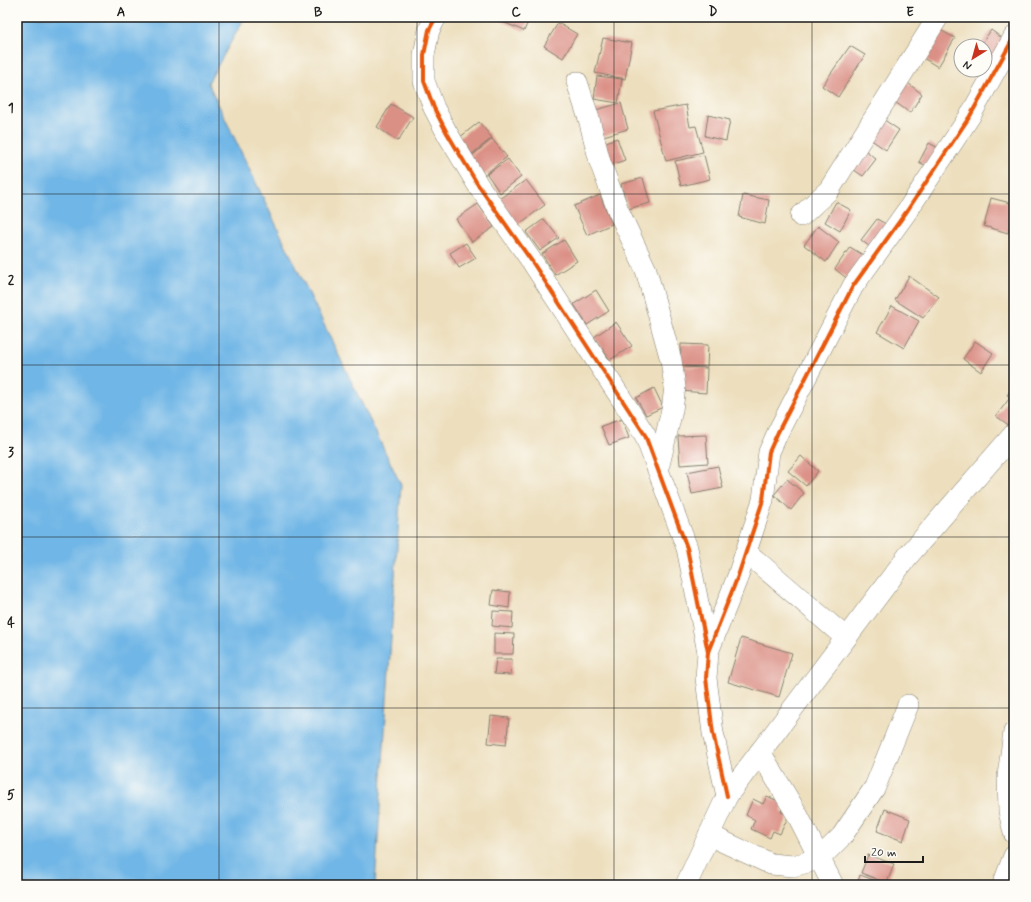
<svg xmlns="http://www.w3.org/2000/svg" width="1031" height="902" font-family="Mynerve,sans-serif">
	<rect width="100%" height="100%" fill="#fdfcf7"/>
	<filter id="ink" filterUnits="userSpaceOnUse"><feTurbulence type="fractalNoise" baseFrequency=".025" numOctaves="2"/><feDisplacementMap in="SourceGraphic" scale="8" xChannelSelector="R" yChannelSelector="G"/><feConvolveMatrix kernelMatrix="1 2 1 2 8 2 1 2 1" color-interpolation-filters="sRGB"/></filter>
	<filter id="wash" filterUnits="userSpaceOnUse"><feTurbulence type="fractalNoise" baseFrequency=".012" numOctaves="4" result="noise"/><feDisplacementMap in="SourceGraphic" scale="16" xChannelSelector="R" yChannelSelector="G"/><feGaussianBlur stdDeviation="0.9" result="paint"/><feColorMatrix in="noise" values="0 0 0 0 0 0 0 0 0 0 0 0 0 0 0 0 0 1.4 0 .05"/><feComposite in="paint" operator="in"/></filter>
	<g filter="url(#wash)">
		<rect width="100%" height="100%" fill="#eddfbe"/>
		<path fill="#6fb6e6" stroke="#466981" d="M17,17h228l-37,66 193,402 -26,400h-358z"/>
		<g id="blocks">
			<g fill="#db9086">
				<path d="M502,17h28l-6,14 -23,-10z"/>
				<path d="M558,23l19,11 -14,24 -19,-12z"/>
				<path d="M935,27l20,11 -17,29 -20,-12z"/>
				<path d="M991,30l18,13 -16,23 -8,-6v-14h-5z"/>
				<path d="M603,38l29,5 -7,36 -30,-6z"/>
				<path d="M850,46l15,9 -27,42 -16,-11z"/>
				<path d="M597,76l25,3 -4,24 -24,-4z"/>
				<path d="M904,80l18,14 -12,19 -19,-14z"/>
				<path d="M621,103l7,26 -28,8 -8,-26z"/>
				<path d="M391,104l22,13 -15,24 -21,-14z"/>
				<path d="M686,105l4,22 6,-1 7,26 -37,9 -13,-50z"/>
				<path d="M708,115l22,5 -4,21 -21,-5z"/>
				<path d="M883,119l16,11 -13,20 -16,-11z"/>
				<path d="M479,122l13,16 -25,20 -13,-16z"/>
				<path d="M617,138l8,22 -14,5 -8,-22z"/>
				<path d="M492,139l15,18 -24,19 -14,-18z"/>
				<path d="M929,143l15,8 -10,19 -15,-8z"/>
				<path d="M864,149l12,10 -13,17 -12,-8z"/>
				<path d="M704,155l6,24 -29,7 -6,-25z"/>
				<path d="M508,159l13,18 -21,16 -13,-19z"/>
				<path d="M643,178l7,25 -22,6 -7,-25z"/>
				<path d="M526,180l19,25 -27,20 -19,-26z"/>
				<path d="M600,195l12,29 -25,11 -13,-29z"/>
				<path d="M743,195l26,5 -4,24 -26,-7z"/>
				<path d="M991,198l23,6v6l-6,23 -24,-7z"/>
				<path d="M836,202l15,8 -11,21 -15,-9z"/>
				<path d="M478,204l16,23 -22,15 -16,-23z"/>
				<path d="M544,219l15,19 -19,13 -14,-19z"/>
				<path d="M877,219l14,8 -16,24 -14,-11z"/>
				<path d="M818,226l21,16 -13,20 -22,-17z"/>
				<path d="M564,240l13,21 -22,14 -13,-21z"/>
				<path d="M466,243l10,15 -17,10 -9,-15z"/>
				<path d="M850,247l26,16 -17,25 -24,-19z"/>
				<path d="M909,276l30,21 -16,21 -28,-18z"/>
				<path d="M596,290l13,21 -22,14 -13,-21z"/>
				<path d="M892,306l27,15 -15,27 -27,-16z"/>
				<path d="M616,322l16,24 -22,14 -16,-23z"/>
				<path d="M975,341l18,12 -12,19 -18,-13z"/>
				<path d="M681,344l27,1 -1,22 -27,-1z"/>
				<path d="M682,367l25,1 -1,25 -25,-2z"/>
				<path d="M1014,386v15l-7,-6z"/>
				<path d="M654,388l9,19 -17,8 -10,-17z"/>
				<path d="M1009,399l5,4v26l-18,-13z"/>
				<path d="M622,419l7,19 -20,7 -8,-19z"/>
				<path d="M706,435l2,28 -28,2 -2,-29z"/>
				<path d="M801,456l17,15 -12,15 -18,-15z"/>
				<path d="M718,466l5,22 -31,6 -5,-22z"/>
				<path d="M787,479l17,14 -13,17 -17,-15z"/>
				<path d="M493,590l17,2 -1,16 -18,-3z"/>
				<path d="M493,611l20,1 -1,16 -20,-2z"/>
				<path d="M494,633l20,1 -1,20h-19z"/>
				<path d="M741,638l51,15 -13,44 -51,-15z"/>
				<path d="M496,659h16l-1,16 -17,-1z"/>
				<path d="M491,716l18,2 -3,27 -18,-2z"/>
				<path d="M767,796l17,8 -3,8 8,3 -9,19 -7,-3 -3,7 -19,-9 4,-9 -9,-5 7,-16 10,5z"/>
				<path d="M885,809l25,10 -7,22 -26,-10z"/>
				<path d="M868,855l26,9 -7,19 -26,-10z"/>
				<path d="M860,875l27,10h-30z"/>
			</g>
		</g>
	</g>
	<g filter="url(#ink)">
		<use href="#blocks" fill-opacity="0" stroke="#847e6d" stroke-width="1"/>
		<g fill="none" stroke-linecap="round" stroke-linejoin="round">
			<defs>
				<g id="minor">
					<path d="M436,17l-7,13 -5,25v26l10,27 13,25 31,52 55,78 112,172 42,113 21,104"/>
					<path d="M577,82l12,37 11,43 18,48 28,60 25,90 4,27 -3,23 -14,59"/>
					<path d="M801,216l28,-26 109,-173"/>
					<path d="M746,552l100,86"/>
					<path d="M1014,732l-6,44 1,35 5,22"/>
					<path d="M760,752l37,62 36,71"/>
					<path d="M727,796l-14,-63 -7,-55 2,-26 30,-76 25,-76 6,-48 9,-20 75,-146 54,-75 63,-95 44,-79"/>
					<path d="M709,835l62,29 22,2 26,-7 23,-23 33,-49 33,-82"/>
					<path d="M686,885l41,-89 180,-239 107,-123"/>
					<path d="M1003,885l11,-29"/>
				</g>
			</defs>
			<use href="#minor" stroke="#847e6d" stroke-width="22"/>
			<use href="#minor" stroke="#fff" stroke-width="21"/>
			<defs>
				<g id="cycleway">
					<path d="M436,17l-7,13 -5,25v26l10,27 13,25 31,52 55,78 112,172 42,113 21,104"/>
					<path d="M727,796l-14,-63 -7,-55 2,-26 30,-76 25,-76 6,-48 9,-20 75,-146 54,-75 63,-95 44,-79"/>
				</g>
			</defs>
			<use href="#cycleway" stroke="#fdfcf7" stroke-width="6"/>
			<use href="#cycleway" stroke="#e8590c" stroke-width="4"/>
		</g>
	</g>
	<path fill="none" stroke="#1c1c1c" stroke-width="1" stroke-opacity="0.55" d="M219,17v868M417,17v868M614,17v868M812,17v868M17,194h997M17,365h997M17,537h997M17,708h997"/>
	<rect width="1031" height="902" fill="none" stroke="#fdfcf7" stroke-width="44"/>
	<g transform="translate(973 58) rotate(217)"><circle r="19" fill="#fdfcf7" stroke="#a3a29f"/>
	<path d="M0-3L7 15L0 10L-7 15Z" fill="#c8321e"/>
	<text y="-6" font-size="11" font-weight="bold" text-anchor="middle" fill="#1c1c1c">N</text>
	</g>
	<path d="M865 856v6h58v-6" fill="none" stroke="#1c1c1c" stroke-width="2"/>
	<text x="871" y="856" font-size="12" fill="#1c1c1c" stroke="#fdfcf7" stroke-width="3" paint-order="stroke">20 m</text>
	<rect x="22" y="22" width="987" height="858" fill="none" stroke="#1c1c1c" stroke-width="1.5"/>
	<g font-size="13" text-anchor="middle" font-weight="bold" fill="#1c1c1c">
		<text x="121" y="16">A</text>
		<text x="318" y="16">B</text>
		<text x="516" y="16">C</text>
		<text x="713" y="16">D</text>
		<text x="910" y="16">E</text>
		<text x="11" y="112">1</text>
		<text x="11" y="284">2</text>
		<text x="11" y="456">3</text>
		<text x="11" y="627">4</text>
		<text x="11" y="799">5</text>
	</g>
</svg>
